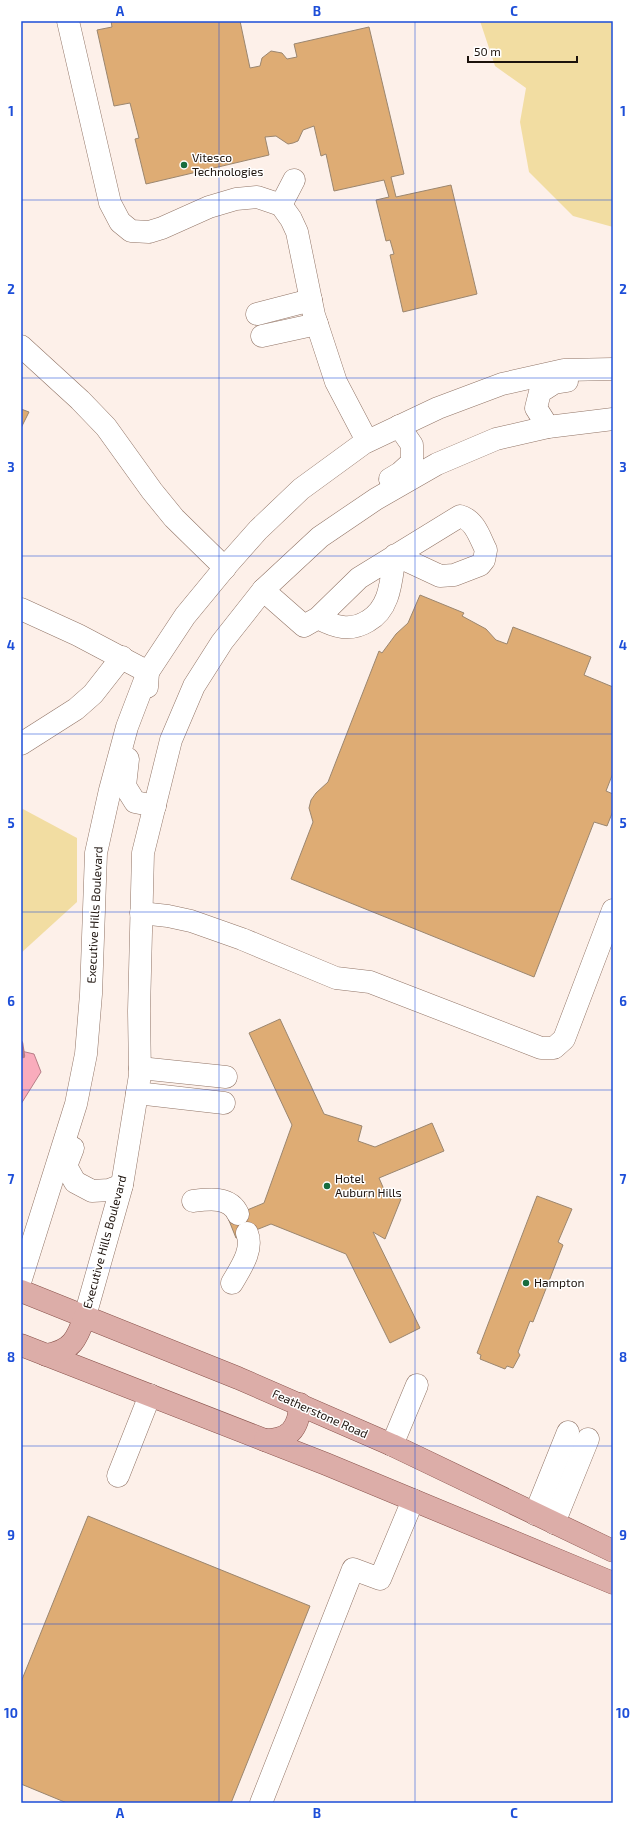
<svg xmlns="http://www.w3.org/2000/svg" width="634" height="1824" font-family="'Exo 2',sans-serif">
	<rect width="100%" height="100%" fill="#fdf0e9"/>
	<g fill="#f2dda2">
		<path d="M480,21h133v206l-40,-11 -44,-44 -9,-50 6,-34 -31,-22z"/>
		<path d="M21,808l56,30v64l-56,51z"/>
	</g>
	<path fill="#f9acbc" stroke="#b77e87" d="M21,1051l13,3 7,18 -20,32z"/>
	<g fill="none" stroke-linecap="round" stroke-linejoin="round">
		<path stroke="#b77e87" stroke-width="4.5" d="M21,1043l2,13"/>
	</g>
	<g fill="#deac74" stroke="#9b866f">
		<path d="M111,21h129l10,47 10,-2 2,-8 9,-7 11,2 5,6 10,-2 -3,-13 75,-17 35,147 -13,3 5,20 55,-12 26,109 -74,18 -13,-57 4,-1 -4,-14 -4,1 -10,-41 13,-3 -5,-17 -50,11 -8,-37 -5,2 -7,-30 -11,4 -5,11 -5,2 -5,1 -12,-8 -11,1 4,18 -123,29 -11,-45 4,-1 -9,-35 -16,3 -17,-76 15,-3z"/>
		<path d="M21,409l8,3 -8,16z"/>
		<path d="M420,595l44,18 -2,3 24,13 10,11 11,4 6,-17 78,30 -7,18 29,12v86l-7,18 7,3v17l-6,15 -13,-4 -60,155 -243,-98 22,-57 -4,-14 2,-8 5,-7 12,-11 51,-131 3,2 14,-19 12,-11z"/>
		<path d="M280,1019l44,95 38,12 -4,15 17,6 57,-24 12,28 -65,27 7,16 15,5 -16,40 -12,-7 47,96 -30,15 -44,-89 -75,-30 -35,14 -8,-20 36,-15 28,-78 -43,-92z"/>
		<path d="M537,1196l35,13 -14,33 5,3 -30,77 -3,-1 -12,31 2,3 -7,13 -6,-2 -2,3 -25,-10 1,-4 -4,-2z"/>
		<path d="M88,1516l222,90 -79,197h-164l-46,-19v-102z"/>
	</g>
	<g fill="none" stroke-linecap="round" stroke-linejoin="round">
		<defs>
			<g id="minor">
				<path d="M68,21l42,182 10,19 11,9 18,1 13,-4 47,-21 27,-8 21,-2 24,8 10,14 6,13 17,83 22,67 31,59"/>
				<path d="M281,205l13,-25"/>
				<path d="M257,314l54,-14"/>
				<path d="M262,336l55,-12"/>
				<path d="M21,346l59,54 26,27 46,64 22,27 51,50"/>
				<path d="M548,427l-12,-19 4,-16 14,-9 13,-2"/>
				<path d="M390,479l10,-6 12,-11v-17l-13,-19"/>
				<path d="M263,590l41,36 14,-8 41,-40 101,-62c15,4 20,22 26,34l-2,10 -4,5 -26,10 -14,1 -45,-21c-4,24 -4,53 -27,66 -18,11 -33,6 -50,-3"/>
				<path d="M21,609l57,26 70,37 -1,15"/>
				<path d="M21,744l55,-35 17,-15 29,-37"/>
				<path d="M128,759l-3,27 10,16 20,4"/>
				<path d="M141,913l27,3 23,5 51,18 94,39 34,4 171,66h13l10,-9 49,-129"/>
				<path d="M140,1068l86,9"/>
				<path d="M137,1093l87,10"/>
				<path d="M73,1148l-7,18 9,16 17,9 17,-1 13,-5"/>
				<path d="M193,1201c16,-2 37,-5 45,13"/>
				<path d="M21,1279l55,-175 10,-50 5,-60 5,-141 14,-63 17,-63 21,-55 37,-56 42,-51 31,-35 43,-41 63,-46 74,-35 64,-24 62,-14 49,-1"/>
				<path d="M232,1283c8,-14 22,-33 15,-50"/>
				<path d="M85,1316l37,-131 18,-110 -1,-64 4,-158 28,-113 23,-54 28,-44 41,-52 57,-53 56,-38 61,-35 59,-25 52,-12 65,-8"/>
				<path d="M392,1445l25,-60"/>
				<path d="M118,1476l32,-81"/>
				<path d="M535,1514l33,-82"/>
				<path d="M554,1523l34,-84"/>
				<path d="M261,1803l92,-234 27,10 33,-79"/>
			</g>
			<g id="major">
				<path d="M21,1291l217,87 154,67 221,106"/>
				<path d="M21,1345l305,119 287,119"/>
				<path d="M46,1355c26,-4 31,-16 39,-39"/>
				<path d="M265,1440c24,0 34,-11 35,-36"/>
			</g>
		</defs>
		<use href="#minor" stroke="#917466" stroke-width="23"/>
		<use href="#major" stroke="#89534c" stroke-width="23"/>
		<use href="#minor" stroke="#fff" stroke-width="22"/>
		<use href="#major" stroke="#dcada8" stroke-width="22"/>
	</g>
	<path fill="none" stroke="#1d4ed8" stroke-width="1" stroke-opacity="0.55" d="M219,21v1782M415,21v1782M21,200h592M21,378h592M21,556h592M21,734h592M21,912h592M21,1090h592M21,1268h592M21,1446h592M21,1624h592"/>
	<g fill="#176c3e" stroke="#fff" stroke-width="1.5">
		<circle cx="184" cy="165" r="4"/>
		<circle cx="327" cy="1186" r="4"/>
		<circle cx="526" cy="1283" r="4"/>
	</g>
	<g text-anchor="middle" stroke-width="3" stroke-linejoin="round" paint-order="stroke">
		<g font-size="12" fill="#1c120c" stroke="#fff" text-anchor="start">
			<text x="192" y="162">Vitesco<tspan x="192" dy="14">Technologies</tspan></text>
			<text x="335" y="1183">Hotel<tspan x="335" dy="14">Auburn Hills</tspan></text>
			<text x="534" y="1287">Hampton</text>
		</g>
		<g font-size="12" fill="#1c120c" stroke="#fff">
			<text transform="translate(95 915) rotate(-87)" y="4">Executive Hills Boulevard</text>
			<text transform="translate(105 1242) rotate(-75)" y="4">Executive Hills Boulevard</text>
			<text transform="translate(320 1414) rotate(24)" y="4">Featherstone Road</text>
		</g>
	</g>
	<rect width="634" height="1824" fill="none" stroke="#ffffff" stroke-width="44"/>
	<path d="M468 56v6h109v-6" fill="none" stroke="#1c120c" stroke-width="2"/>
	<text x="474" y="56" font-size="12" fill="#1c120c" stroke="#ffffff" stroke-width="3" paint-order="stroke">50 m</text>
	<rect x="22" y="22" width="590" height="1780" fill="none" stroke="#1d4ed8" stroke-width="1.5"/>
	<g font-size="13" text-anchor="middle" font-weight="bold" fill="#1d4ed8">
		<text x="120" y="16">A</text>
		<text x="317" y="16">B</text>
		<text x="514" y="16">C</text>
		<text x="11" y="116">1</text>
		<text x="623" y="116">1</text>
		<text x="11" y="294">2</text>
		<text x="623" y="294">2</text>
		<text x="11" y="472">3</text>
		<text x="623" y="472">3</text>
		<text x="11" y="650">4</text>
		<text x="623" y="650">4</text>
		<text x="11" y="828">5</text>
		<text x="623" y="828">5</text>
		<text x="11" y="1006">6</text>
		<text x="623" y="1006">6</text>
		<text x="11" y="1184">7</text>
		<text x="623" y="1184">7</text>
		<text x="11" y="1362">8</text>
		<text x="623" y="1362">8</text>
		<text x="11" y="1540">9</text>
		<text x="623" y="1540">9</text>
		<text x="11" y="1718">10</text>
		<text x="623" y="1718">10</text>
		<text x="120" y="1818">A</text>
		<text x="317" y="1818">B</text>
		<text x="514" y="1818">C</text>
	</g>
</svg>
